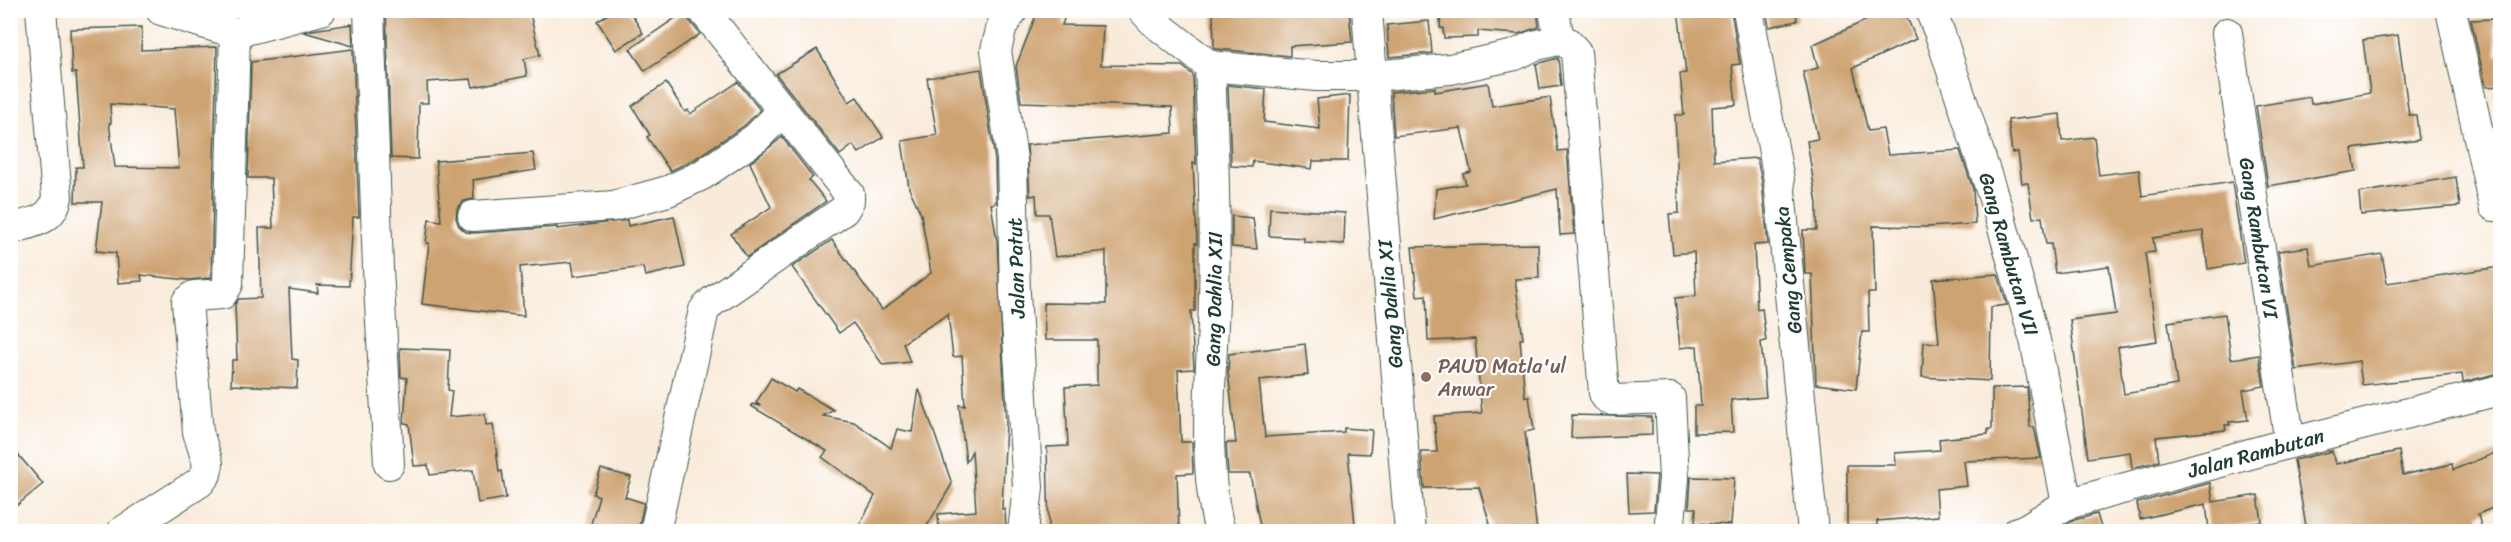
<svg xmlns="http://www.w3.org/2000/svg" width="2511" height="542" font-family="Sriracha,sans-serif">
	<rect width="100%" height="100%" fill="#fff"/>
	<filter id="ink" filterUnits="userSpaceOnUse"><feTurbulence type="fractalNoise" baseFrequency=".0167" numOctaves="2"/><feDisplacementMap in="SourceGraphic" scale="12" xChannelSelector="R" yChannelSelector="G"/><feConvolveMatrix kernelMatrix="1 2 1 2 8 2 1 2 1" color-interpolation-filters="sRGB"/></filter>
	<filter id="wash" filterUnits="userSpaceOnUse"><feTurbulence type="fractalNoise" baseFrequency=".008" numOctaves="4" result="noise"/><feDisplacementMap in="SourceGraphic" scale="24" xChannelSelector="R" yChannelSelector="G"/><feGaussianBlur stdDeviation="1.35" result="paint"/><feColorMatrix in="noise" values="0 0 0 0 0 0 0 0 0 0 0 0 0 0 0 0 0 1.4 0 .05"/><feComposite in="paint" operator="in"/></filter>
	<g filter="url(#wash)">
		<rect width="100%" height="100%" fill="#f9ebda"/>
		<g id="blocks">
			<g fill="#cea372" fill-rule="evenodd">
				<path d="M386,10h143l11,45 -16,4 3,17 -54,11 -2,-8 -44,3 1,21h-9l-1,56 -27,-1z"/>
				<path d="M614,10h15l14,23 -27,17 -19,-29z"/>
				<path d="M1038,10h29l-5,15 41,1 -2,39 81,1 11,9 3,89 -3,-1 4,78v3l-2,-1v68h-4l3,58 -16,1 3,72h11l1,31 -16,1 2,57h-130l-2,-84 21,-1 -3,-59 32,-2v-45h-52l-1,-37 62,1v-53l-51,6 -6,-43h-12l-1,-19 -6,1 -3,-51 146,-12 -1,-26 -151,-5 -5,-36z"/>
				<path d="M1213,10h136l3,32 -62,4v10l-73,-7 -3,-1z"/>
				<path d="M1500,10h37l2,17 -21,7 -40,-3v6l-34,1 -1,-10h-3l1,-17z"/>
				<path d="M1678,10h53l9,54 -8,1 4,40 -24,2 2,54 43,-3 5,24 6,62 -14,1 3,64 5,-1 4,33 -5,1 5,55 -35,3 2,32 -39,1v-27h7l-4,-60 -17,2 -5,-50 21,-2 -2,-44 -21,2 -4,-40 10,-1 -4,-98h9l-4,-41 6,-1z"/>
				<path d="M1766,10h30l1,11 -28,6z"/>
				<path d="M1889,10h15l12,29 -63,29 15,63 15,-2 5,26 72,-5 13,39 2,35 -48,3 -54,-1 2,67h-7l1,39h-7l-6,57 -40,-5 -4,-110h-7l-2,-44h14v-26l-10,-63 11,-2 -15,-67 15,-4 -6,-23z"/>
				<path d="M686,11l3,9 11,14 -55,37 -15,-22z"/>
				<path d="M2494,19l3,37h3v30l-14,1 -15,-67z"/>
				<path d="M1429,21l3,32 -43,4 -2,-32z"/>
				<path d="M352,24l1,22 -49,-14 8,-2z"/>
				<path d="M142,27l-1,23 76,-3 -6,231 -23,2 -47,-5 1,6 -24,2 -2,-30 -20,-2 6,-49h-27l1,-35h7l-7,-94h-4l-2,-44zM110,104l64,5 5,59 -64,-1 -6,-44h2z"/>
				<path d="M2398,35l11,80h7l3,25 -67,9 4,22 -88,15 -12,-80 54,-9 1,7 59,-11 -7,-53z"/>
				<path d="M353,49l6,168h-6l-4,69 -32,-1 1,8 -29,-4 3,70 6,1 -1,28 -66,-3 1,-25h5l-2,-56 4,-5 22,-1 -2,-70h14l-2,-50h-23l3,-116z"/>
				<path d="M817,49l32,53 8,-5 26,40 -24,16 -6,-8 -13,10 -64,-81z"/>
				<path d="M1558,58l3,28 -21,3 -4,-25z"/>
				<path d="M981,69l14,91 1,43 -5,1 6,37 9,183 -4,85h3l1,22h-67l-1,-17 38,-3 -4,-60 -6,11 -7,-57 6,1 -3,-50 -9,1 -5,-43 -45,29 7,19 -27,3 -30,-42 -14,10 -47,-66 40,-27 50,70 49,-37 -10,-59 -12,-26 -7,-47 35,-6 -10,-57z"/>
				<path d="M738,82l22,28 -15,15 -52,35 -23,11 -23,-34 3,-2 -18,-29 34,-23 19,29 3,-2 2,4z"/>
				<path d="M1488,83l4,23 58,-9 8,54 9,-1 7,84 -14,1 -3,-46 -123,30 2,-30 30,-5 -3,-10 8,-2 -10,-44 -67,8 -3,-44 44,-4v4z"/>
				<path d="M1228,85l38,4 -2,33 56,7 -3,-30 33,-4 -2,66h-35l-1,8 -59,-8 -1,6 -21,-1z"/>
				<path d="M2060,114l2,27 32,-4 5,38 40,-5 3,26 90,-14 12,81 -36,6 -5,-38 -50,7 2,14 -10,1 12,88 -39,6 6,47 53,-9 -9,-63 57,-8 6,45 28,-4 5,31 -21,4 5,30 -19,2 1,3h-5l1,5 -70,7 3,24 -27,7 -2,-16 -42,6 -18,-138 46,-6 -7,-48 -54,7 -4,-29h-5l-4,-27 -9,1 -5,-35h-6l-4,-31 -6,1 -4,-33z"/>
				<path d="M782,137l31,40 -4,3 17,21 -79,56 -16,-23 40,-27 -21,-44z"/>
				<path d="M533,153l3,17 -63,10 1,19 -10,2 -7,8 -1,9 3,8 7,6 8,1 83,-6v2l70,-9 1,6 46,-10 11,51 -40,9 -2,-9 -69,9 -2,-14 -52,5 4,49 -102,-12 7,-61h-3l3,-24 12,2 -5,-60z"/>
				<path d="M2456,177l4,29 -99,9 -2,-22z"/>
				<path d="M1270,208l75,5 -1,31 -40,-2v-4l-35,-2z"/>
				<path d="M1232,216l21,2 4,31 -25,-2z"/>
				<path d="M1538,244l1,34 -24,1 8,60h-3l5,58h4l5,33 -9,2 12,99h-45l-13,-44 -55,1 -3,-36h16l-3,-36 48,-3 -7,-74 -47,2 -2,-46 -9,1 -5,-49z"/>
				<path d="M2308,247l3,19 71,-12 5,29 113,-16v106l-37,9 -1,-8 -100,11 -3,-24 -63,9 -18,-119z"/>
				<path d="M1998,274l9,31 -16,2 -1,74 -68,-4 2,-35 15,1 -6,-64z"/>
				<path d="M1305,344l3,31 -49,5 6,57 79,-5v-4l28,2 -2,24 -22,-1 7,72 -57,6h-37l-11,-57h-22l-2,-31h10l-8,-71 1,-18z"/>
				<path d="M400,348l50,2 -2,40 4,1 -3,26 36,-3 1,11 7,-1 6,48 3,-1 4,27 -28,5 -5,-33 -43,5 -2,-10 -14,1 -5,-42 -5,-1 3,-45 -6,-1z"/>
				<path d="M771,378l24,14 2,-3 37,21 -11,6 31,6 37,26 6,-19 15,3 7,-43 33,95 -28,47h-68l19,-35 -53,-39 5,-6 -76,-45 1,-2 9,2 -5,-3z"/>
				<path d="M2027,387l3,40h4l7,31 -77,3 3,25 -31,3 2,27 -61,5v5h-30v-61h49l-1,-12 45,-3 -1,-11 49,-5v-5h4v-41z"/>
				<path d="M1572,415l80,2v18l-81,3z"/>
				<path d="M10,445l33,39 -33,27z"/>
				<path d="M2332,451l3,13 64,-13 4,24 49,-11 1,6 47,-19v54l-22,9 4,17h-89v-6l-31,6h-55l-13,-71z"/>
				<path d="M601,469l30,8 -6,20 19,6 -6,28h-49l10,-35 -6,-2z"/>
				<path d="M1627,474l30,1 -3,36 -25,1z"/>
				<path d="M1691,477l43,1 -3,47 -36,-2 1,-15h-7z"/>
				<path d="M2210,483l3,19 45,-7 4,27 -53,7 -3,-25 -66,15 -3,-16z"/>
				<path d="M2097,514l5,17h-47l19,-11z"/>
			</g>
		</g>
	</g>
	<g filter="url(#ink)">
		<use href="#blocks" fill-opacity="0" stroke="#40574d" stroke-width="1.5"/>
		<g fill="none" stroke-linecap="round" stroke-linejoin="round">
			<defs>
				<g id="minor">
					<path d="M161,10l74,23 86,-23"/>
					<path d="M369,10l9,259 11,195"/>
					<path d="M1013,10l-11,16 -6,24 16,109 3,135 13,193 -5,45"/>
					<path d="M1143,10l12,13 55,43 106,10h56l38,456"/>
					<path d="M1367,10l5,66 78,-7 65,-14 18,-9 26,-6 8,2 9,10 28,341 2,4 6,3 58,-2 4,81 -5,53"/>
					<path d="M1554,10l5,30"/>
					<path d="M1748,10l31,170 34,352"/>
					<path d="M1930,10l10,24 59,180 36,126 32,164"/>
					<path d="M2451,10l43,196"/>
					<path d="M2227,33l63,410"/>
					<path d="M1210,66c3,78 6,155 4,233 -2,73 -13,163 6,233"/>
					<path d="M473,216l141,-10 54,-15 34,-16 54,-37 26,-26"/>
					<path d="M10,229c22,-7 42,-7 47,-32l-16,-187"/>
					<path d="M122,532l78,-50 6,-8 2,-10 -10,-32 -11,-130 7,-6 28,-2 6,-10 7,-251"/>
					<path d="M655,532l49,-222 9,-9 131,-91 5,-9v-7l-146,-184"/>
					<path d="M2018,532l8,-3 41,-25 223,-61 210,-53"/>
				</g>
			</defs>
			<use href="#minor" stroke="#40574d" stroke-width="32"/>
			<use href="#minor" stroke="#fff" stroke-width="30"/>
		</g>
	</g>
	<circle fill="#8d6e63" stroke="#fff" stroke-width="2" cx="1426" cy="377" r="6"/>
	<g text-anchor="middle" stroke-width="4.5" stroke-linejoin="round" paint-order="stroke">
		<g font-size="20" fill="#1f3d34" stroke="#fff">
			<text transform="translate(2259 238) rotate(81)" y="7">Gang Rambutan VI</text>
			<text transform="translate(2009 254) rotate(74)" y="7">Gang Rambutan VII</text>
			<text transform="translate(1016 268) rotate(-92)" y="7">Jalan Patut</text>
			<text transform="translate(1788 270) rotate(-96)" y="7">Gang Cempaka</text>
			<text transform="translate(1214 299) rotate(-89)" y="7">Gang Dahlia XII</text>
			<text transform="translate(1390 304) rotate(-95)" y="7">Gang Dahlia XI</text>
			<text transform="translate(2256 453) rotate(-15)" y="7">Jalan Rambutan</text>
		</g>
		<g font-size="20" fill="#785e54" stroke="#fff" text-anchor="start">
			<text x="1438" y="373">PAUD Matla'ul<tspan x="1438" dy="23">Anwar</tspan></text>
		</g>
	</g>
	<rect width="2511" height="542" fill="none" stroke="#fff" stroke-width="36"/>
</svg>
